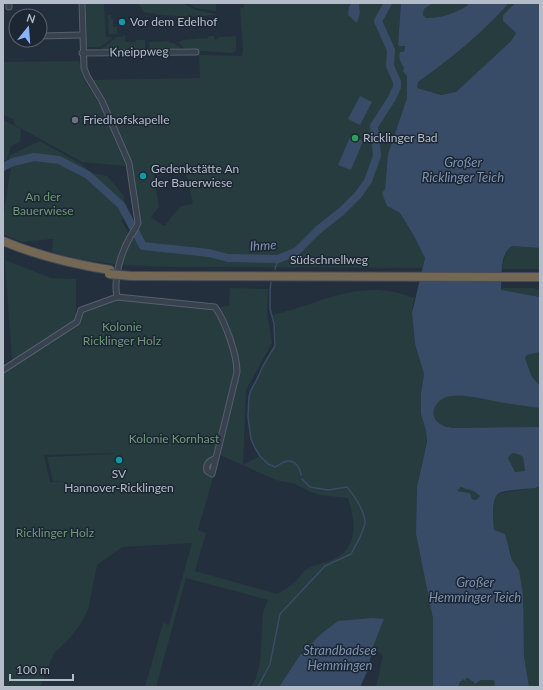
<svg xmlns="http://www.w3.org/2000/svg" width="543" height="690" font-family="Lato,sans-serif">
	<rect width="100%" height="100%" fill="#242f3e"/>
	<g fill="#263c3f" fill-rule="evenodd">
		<path d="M86,3h18l2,34 7,1 -13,9h-14z"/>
		<path d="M138,3h45l13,7 19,4v1c-24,2 -48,2 -71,-3z"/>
		<path d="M187,3h29v8l-20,-3z"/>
		<path d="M244,3h107l-2,4 8,15 3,-9 -1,-10h42l-3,41 2,2h5l-1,7 -4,-1v7l7,17v22l-19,56 -3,35 2,17 13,7 14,23 11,22 -2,10 -248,-1 -54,-2c3,-9 7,-18 11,-27 3,-5 7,-8 8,-14l-10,-67 -25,-56 -12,-21 107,-2 -1,-23 43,1 1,-6 -3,-42 4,-1zM184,164l9,40 -12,2 -17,20 -13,-9 8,-10 -6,-37c15,3 19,2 31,-6z"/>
		<path d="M433,3h34l1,2c-13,9 -26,13 -42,13l-3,-3 1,-6z"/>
		<path d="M509,3h6l-12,12v6l13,12 -5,8 -55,51 -15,3 -24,-7 1,-6c35,-25 62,-47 91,-79z"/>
		<path d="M108,15h3v4h2v8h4v7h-8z"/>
		<path d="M123,35h2v7h11v-2h9v9h-44l16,-12h6z"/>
		<path d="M209,36h5l1,4 5,-3 16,-1v14l-3,3 -47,-3 -8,-8 4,-1v-1l26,-2z"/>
		<path d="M169,41v2h4l7,4v3h-30l-1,-8z"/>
		<path d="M79,61l4,17 18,29 25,59 -44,-4 -67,-37 -2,-6 -10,-4v-53z"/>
		<path d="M3,120l18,9 -1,13 -9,4 -4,14 -4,1z"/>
		<path d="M40,141l41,23 11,9 15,3 17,20v6l3,3v9l-6,-10 -7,-7 -12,-10 -13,-13 -29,-15 -26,-3 -31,10v-3l5,-3 2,-5z"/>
		<path d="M34,158l26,3 28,15 32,30 7,12 -6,2 7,12 -13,32 -36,-5 -27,-7 1,-13 -31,3 -19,-8v-15l8,-52 4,-2 -4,2 -1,-3z"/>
		<path d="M512,246l28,2v21h-38c2,-8 2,-18 10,-23z"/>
		<path d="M5,260l46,18 25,1v41l-64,42z"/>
		<path d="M230,288l38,1 -1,23 5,31 -26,47 -3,75 17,-9 -9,-17 -3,-22 1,-21 2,-6 5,-9 8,-17 11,-18c0,-11 1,-21 -2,-31 50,-12 88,-38 141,-17l-2,15 3,31 9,30 -3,20v20l5,17 1,11 -10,45 -1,47 17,85v68h-57l7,-31 -10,-9 11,-27 -84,35 -21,32h-28l5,-9 4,-16 3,-50 5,-12 -82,-22 -30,109h-11l18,-64 6,2 23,-82 -70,4 -25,18 -9,45 -8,15 -12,15 -14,13 -14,34h-37v-314l56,-36 21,-17 2,-9 36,-12 94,9 17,-2zM114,453v1l-67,3 6,24h17l-20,1 -6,-27zM220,455l56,25 19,4 15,8 10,3 28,3c7,21 11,48 -12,60 -9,5 -20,6 -29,11 -5,3 -8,9 -12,13 -6,5 -12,9 -18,12l-82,-23 11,-38 -8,-3 21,-74z"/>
		<path d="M502,288h30l8,2v7l-39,-7z"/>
		<path d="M540,352v34l-8,-9 -7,-19 2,-3z"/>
		<path d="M449,396h22l69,12v19l-86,1 -13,-3 -7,-8c-2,-13 4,-17 15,-21z"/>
		<path d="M513,453l7,2 3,2 2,14 -10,1 -7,-14 2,-3z"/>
		<path d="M540,486v201h-11l-5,-31 -5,-86 -7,-10 -2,-11 -16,-19 -2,-12 3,-20 5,-5 35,-5z"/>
		<path d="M460,487l11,2 9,6 -4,5 -4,-1 -2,-6 -13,-2z"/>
		<path d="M465,678l1,4v-4h2l10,4 3,-2h13l1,7h-37l1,-5z"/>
	</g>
	<g fill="#394c67" fill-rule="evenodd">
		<path d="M351,3h8l1,10 -3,10 -9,-8 1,-8z"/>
		<path d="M401,3h32l-9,6 -1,6 3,3c16,0 28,-4 42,-13l-1,-2h42c-29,32 -56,54 -91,79l-1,6 24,7 15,-3 55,-51 5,-8 -13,-12v-6l12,-12h25v245l-28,-2c-13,8 -10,31 -11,44l39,7v55l-13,3 -2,3 7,19 8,9v22c-15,-2 -31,-4 -46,-7 -15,-3 -27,-6 -42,-5 -16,1 -27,20 -10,29 3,2 8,2 12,3l86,-1v59l-5,2c-7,1 -31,2 -36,5 -8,5 -6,28 -5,37l11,4 7,26 7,10 4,25 1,61 5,31h-34l-1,-7h-13l-6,4 -2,-3h-1l-4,-3h-2v4l-2,-3 -4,3 -2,5h-25v-68l-17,-85 1,-47 10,-45 -1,-11 -5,-17v-20l3,-20 -9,-30 -3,-31 13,-55 -11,-22 -14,-23 -13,-7 -5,-13 3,-4 3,-35 19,-56v-22l-4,-5 1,-3c-3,-5 -6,-9 -4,-16h4l1,-6h-5l-2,-1zM513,453l7,2 3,2 2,14 -10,1 -7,-14 2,-3zM461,487c9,4 11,1 19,9l-4,4 -4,-1 -2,-6 -13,-2z"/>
		<path d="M360,96l12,6 -12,23 -12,-6z"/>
		<path d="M351,135l12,6 -12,29 -13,-5z"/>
		<path d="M372,618l12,1 -11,28 -6,25 -7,15h-81l21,-32 21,-21 17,-13z"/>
	</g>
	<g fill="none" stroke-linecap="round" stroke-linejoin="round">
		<g stroke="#394c67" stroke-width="1.5">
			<path d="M275,269l3,-10"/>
			<path d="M271,282l-1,9v18l4,14 1,23 -11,18 -8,17 -5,9 -2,6 -1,21 3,22 4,9 5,8 8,8 7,3c3,-1 6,-4 9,-5 10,-4 16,5 17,13"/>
			<path d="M258,687l12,-23 10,-50 45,-48 26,-12c4,-7 12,-23 14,-30 1,-11 -11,-29 -18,-37l-19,3 -18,-3 -8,-8"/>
		</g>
		<path stroke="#394c67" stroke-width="8" d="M3,167l10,-5 21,-5 25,3 29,15 33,30 22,41 66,7 19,5 50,1 19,-8 21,-21 24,-19 16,-16 10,-14 9,-25 -3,-30 18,-28 5,-11v-5l-7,-16 1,-16 -13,-29 10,-18"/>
		<defs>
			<g id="minor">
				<path d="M9,3v4"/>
				<path d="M82,3l2,65 3,8 15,25 27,62 9,60c-2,6 -5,9 -8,14 -9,16 -17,41 -13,60"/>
				<path d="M40,36l42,-1"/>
				<path d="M82,53l114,-1"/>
				<path d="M3,370l74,-48 4,-12 36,-13 98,10c10,14 22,47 22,65l-19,78 -6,24 -5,-3c-2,-8 3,-10 9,-13"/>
			</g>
			<g id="highway">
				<path d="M3,241c35,15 70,23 107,29"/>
				<path d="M131,276l409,1"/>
			</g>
		</defs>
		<use href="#minor" stroke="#565f6c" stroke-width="7"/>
		<use href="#highway" stroke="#434c59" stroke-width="10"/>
		<use href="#minor" stroke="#38414e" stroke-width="5"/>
		<use href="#highway" stroke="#746855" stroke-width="8"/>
		<defs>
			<path id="highway-bridge" d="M109,274l22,2"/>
		</defs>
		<use href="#highway-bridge" stroke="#434c59" stroke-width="10" stroke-linecap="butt"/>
		<use href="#highway-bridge" stroke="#746855" stroke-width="8"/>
	</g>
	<g fill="#0f9aa8" stroke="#1d2633" stroke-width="1.5">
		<circle cx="122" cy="22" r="4"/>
		<circle cx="143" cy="176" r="4"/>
		<circle cx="119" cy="460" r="4"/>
	</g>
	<circle fill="#6b7280" stroke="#1d2633" stroke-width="1.5" cx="75" cy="120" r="4"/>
	<circle fill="#2e9e5b" stroke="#1d2633" stroke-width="1.5" cx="355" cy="138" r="4"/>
	<g text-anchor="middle" stroke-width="3" stroke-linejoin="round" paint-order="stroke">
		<g font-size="12" fill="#b4bcc9" stroke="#1d2633" text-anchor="start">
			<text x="130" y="26">Vor dem Edelhof</text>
			<text x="83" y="124">Friedhofskapelle</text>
			<text x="363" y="142">Ricklinger Bad</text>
			<text x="151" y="173">Gedenkstätte An<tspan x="151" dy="14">der Bauerwiese</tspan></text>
			<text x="119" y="478" text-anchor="middle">SV<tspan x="119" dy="14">Hannover-Ricklingen</tspan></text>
		</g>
		<g font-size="12" fill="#b4bcc9" stroke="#1d2633">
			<text transform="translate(139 52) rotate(-1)" y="4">Kneippweg</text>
			<text x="329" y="264">Südschnellweg</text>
		</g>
		<g font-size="12" fill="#6b9a76" stroke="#1d2633">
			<text x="43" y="201">An der<tspan x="43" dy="14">Bauerwiese</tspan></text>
			<text x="122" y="331">Kolonie<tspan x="122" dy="14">Ricklinger Holz</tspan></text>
			<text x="174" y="443">Kolonie Kornhast</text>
			<text x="55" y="537">Ricklinger Holz</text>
		</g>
		<g font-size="13" font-style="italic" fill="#7c92b1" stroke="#1d2633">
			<text x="463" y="167">Großer<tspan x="463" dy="15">Ricklinger Teich</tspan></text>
			<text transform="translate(263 245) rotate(-3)" y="5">Ihme</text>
			<text x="475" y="587">Großer<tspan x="475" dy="15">Hemminger Teich</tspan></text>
			<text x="340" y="655">Strandbadsee<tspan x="340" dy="15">Hemmingen</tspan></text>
		</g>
	</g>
	<rect width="543" height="690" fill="none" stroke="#b4bcc9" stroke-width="8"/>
	<g transform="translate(28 28) rotate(17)"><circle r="19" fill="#1d2633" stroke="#59626f"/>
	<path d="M0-3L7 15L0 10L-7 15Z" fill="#8ab4f8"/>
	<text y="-6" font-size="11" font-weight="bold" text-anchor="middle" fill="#b4bcc9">N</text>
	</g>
	<path d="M10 674v6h63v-6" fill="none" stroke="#b4bcc9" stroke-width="2"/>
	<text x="16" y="674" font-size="12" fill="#b4bcc9" stroke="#1d2633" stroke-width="3" paint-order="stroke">100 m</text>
</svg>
